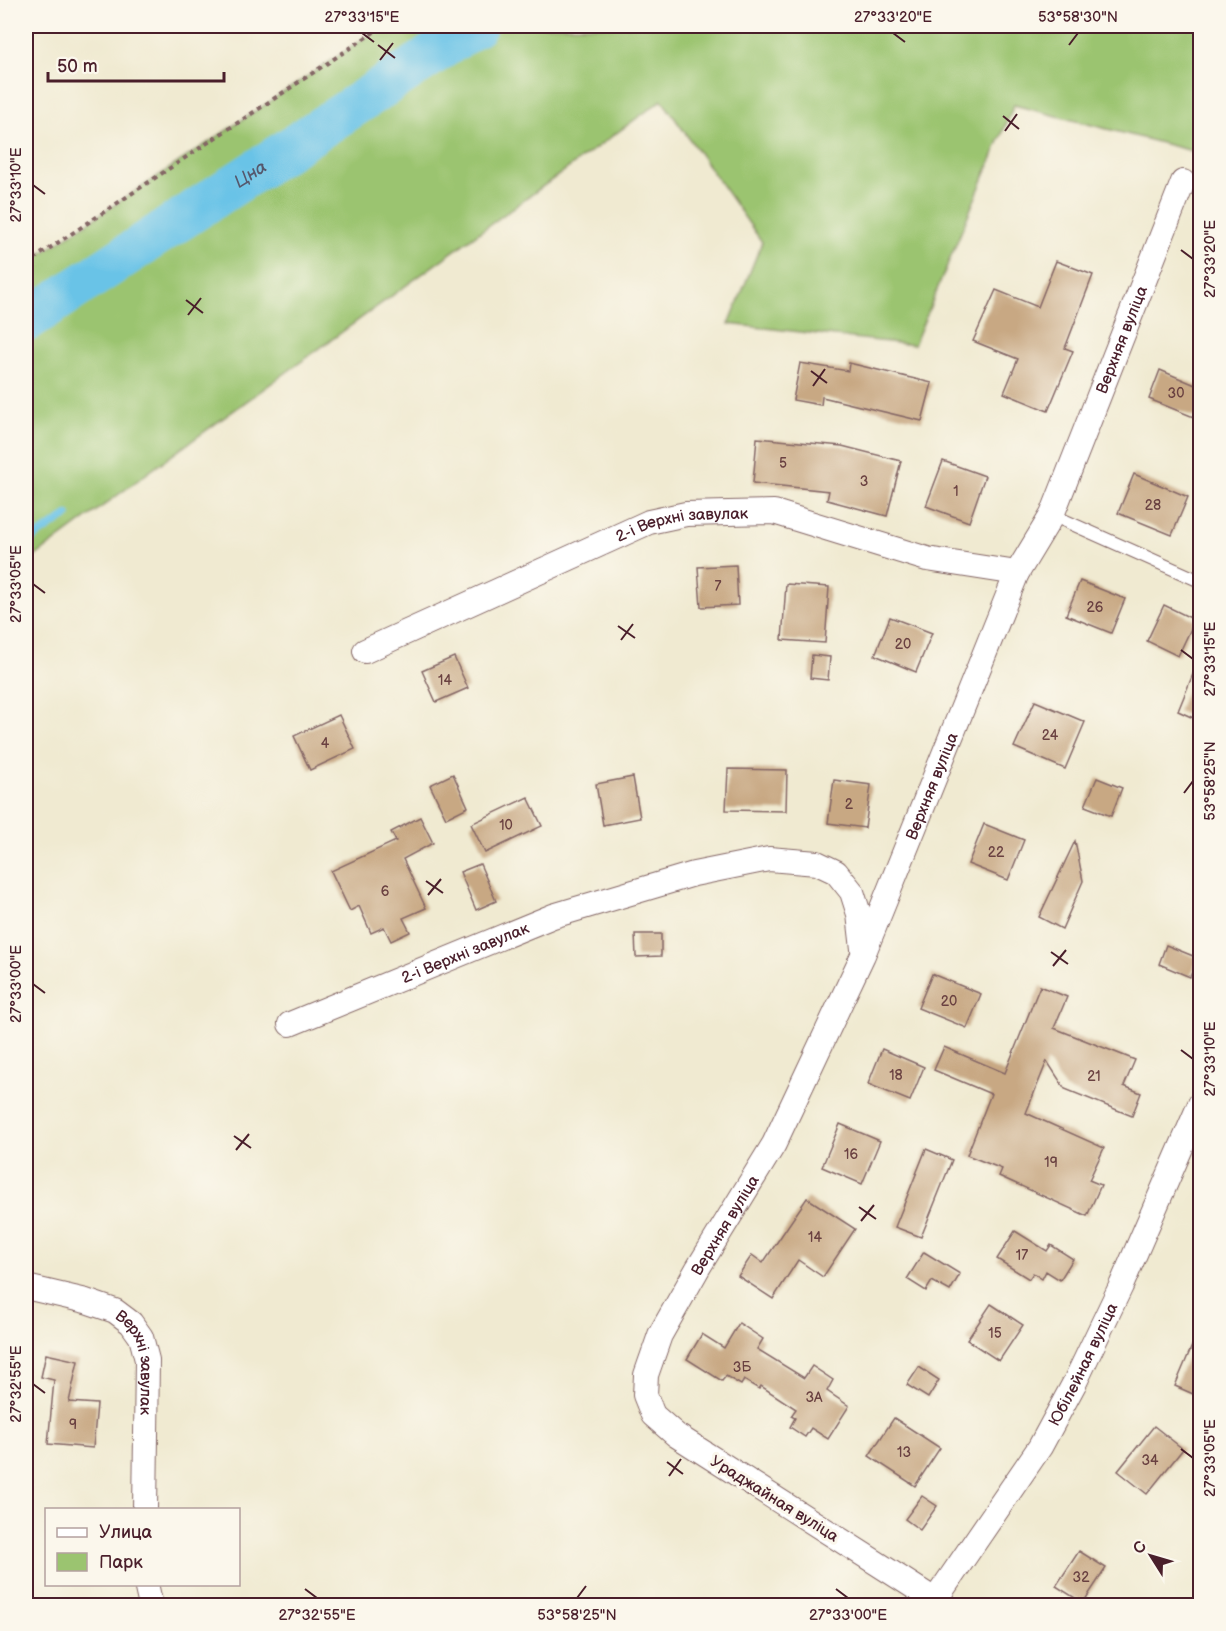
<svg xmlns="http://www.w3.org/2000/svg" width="1226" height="1631" font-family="'Balsamiq Sans',sans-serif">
	<rect width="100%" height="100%" fill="#fbf7ec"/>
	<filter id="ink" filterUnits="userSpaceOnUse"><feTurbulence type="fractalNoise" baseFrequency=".0167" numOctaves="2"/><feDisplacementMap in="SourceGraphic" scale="12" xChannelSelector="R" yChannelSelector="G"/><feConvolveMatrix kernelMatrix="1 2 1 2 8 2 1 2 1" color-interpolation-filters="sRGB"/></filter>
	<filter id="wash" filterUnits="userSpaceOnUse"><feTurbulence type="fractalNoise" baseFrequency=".008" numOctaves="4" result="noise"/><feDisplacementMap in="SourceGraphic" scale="24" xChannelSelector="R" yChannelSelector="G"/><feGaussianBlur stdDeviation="1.35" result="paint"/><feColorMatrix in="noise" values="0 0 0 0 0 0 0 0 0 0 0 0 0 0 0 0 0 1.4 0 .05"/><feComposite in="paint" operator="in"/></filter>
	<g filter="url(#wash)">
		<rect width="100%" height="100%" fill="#f0ead1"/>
		<path fill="#9bc470" stroke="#72724e" stroke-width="1.5" d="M383,26h817v127l-186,-48 -100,240 -185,-21 33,-82 -100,-142 -509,369 -127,94v-299z"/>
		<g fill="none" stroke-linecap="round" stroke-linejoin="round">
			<path stroke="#69c3e7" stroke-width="7" d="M26,543l42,-28"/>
			<path stroke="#69c3e7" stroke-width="42" id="s1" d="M26,321l450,-295"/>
		</g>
		<g id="blocks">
			<g fill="#c8a883">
				<path d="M1056,261l37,14 -28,73 8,3 -25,60 -44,-18 14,-34 -45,-18 23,-51 42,17z"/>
				<path d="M800,363l48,8 1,-8 83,20 -10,38 -100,-24 -1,8 -28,-5z"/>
				<path d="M1160,370l40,17v19l-4,12 -47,-19z"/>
				<path d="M757,438l85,8 59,15 -14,55 -60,-16 2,-9 -76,-8z"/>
				<path d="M943,461l42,15 -16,46 -43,-16z"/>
				<path d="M1134,474l54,23 -16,38 -54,-22z"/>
				<path d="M736,565l2,40 -37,2 -3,-40z"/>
				<path d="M1080,581l45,18 -14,34 -45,-18z"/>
				<path d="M786,584l43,3 -4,56 -43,-3z"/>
				<path d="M1164,605l31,15 -17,36 -31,-15z"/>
				<path d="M890,617l42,16 -16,39 -41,-17z"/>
				<path d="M812,655l18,2 -2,23 -18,-2z"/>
				<path d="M454,657l14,31 -32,14 -14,-31z"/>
				<path d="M1200,657v64l-22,-10z"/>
				<path d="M1035,701l50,21 -20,47 -51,-22z"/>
				<path d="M339,715l16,34 -45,21 -16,-34z"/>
				<path d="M728,769l59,1 -1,41 -60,-1z"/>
				<path d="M453,774l15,33 -22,11 -16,-33z"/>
				<path d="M633,777l7,41 -37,7 -7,-41z"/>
				<path d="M1097,778l25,10 -11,28 -26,-10z"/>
				<path d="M834,780l37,5 -6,43 -37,-5z"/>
				<path d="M528,797l14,29 -57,27 -14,-29z"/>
				<path d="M420,817l13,26 -30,16 23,49 -23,10 7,14 -19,9 -7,-14 -13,6 -12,-27 -9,5 -19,-40 65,-30 -5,-9z"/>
				<path d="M984,824l40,16 -16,40 -40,-16z"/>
				<path d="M1075,841l8,40 -21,48 -23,-12z"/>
				<path d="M480,864l16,37 -20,9 -16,-38z"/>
				<path d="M635,934h26v22l-25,1z"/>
				<path d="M1166,945l32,13 -8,19 -31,-13z"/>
				<path d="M932,974l49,20 -14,34 -49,-20z"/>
				<path d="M1040,986l27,11 -13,31 81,32 -11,26 17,7 -9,23 -67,-27 -18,-28 -21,52 78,35 -15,32 12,5 -14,31 -88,-40 3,-7 -35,-14 24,-61 -57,-24 10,-23 61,26z"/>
				<path d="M882,1049l42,18 -14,34 -42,-17z"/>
				<path d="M840,1124l40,17 -18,43 -40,-17z"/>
				<path d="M926,1149l26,11 -31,77 -26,-10z"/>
				<path d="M807,1198l48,31 -32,48 -25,-17 -25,39 -35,-23 14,-21 11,8z"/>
				<path d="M1015,1231l32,20 4,-6 22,14 -13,21 -14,-9 -4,8 -9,-6 -4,6 -32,-20z"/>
				<path d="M924,1252l36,22 -10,17 -18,-10 -6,10 -19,-12z"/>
				<path d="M991,1304l32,21 -24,36 -32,-21z"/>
				<path d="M739,1323l24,16 -6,10 47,29 8,-12 21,14 -6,11 22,15 -21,33 -17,-11 -6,9 -15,-10 5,-9 -4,-2 5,-7 -35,-23 -2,3 -15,-9 -3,5 -15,-9 -4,5 -35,-22 15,-25 22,14z"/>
				<path d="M1200,1327v70l-25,-11z"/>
				<path d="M46,1354l32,7 -9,41 28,2 -4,44 -45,-4 6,-64 -13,-3z"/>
				<path d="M919,1367l20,13 -11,18 -21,-13z"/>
				<path d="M894,1418l46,30 -25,38 -46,-30z"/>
				<path d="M1154,1426l29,23 -36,45 -29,-23z"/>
				<path d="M922,1496l15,10 -17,24 -15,-11z"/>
				<path d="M1079,1551l27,17 -23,35 -27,-17z"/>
			</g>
		</g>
	</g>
	<g filter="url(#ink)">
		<use href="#blocks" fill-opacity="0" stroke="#846665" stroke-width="1.5"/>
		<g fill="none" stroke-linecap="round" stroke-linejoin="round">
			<defs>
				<path id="lane" d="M1052,515l148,66"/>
				<g id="street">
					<path id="s2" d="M365,651l284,-129 37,-8 88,-2 153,47 90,14"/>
					<path id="s3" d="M290,1024l263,-108 141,-42 75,-15 48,4 19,9 16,20 7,22 4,35"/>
					<path id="s4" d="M26,1287l60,14 29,10 16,12 10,14 6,23 -2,150"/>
					<path d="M146,1584l5,22"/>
					<path id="s5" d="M931,1606l109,-159 34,-63 47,-98 79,-182"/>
					<path id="s6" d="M944,1606l-268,-171 -23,-20 -8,-20 1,-20 14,-40 38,-67 76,-124 89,-189 154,-382 35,-58 131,-333"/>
				</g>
			</defs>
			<use href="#lane" stroke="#846665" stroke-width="14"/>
			<use href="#street" stroke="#846665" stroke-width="26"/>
			<path stroke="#846665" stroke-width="4" stroke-dasharray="4.5 4.5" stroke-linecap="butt" d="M26,264l357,-238"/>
			<use href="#lane" stroke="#fff" stroke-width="12"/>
			<use href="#street" stroke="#fff" stroke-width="24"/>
		</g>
	</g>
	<path fill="none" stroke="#4a1f2b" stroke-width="2" d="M362,33l12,9M893,33l12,9M378,45l17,13M1069,45l9,-12M380,60l13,-17M1003,116l16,13M1005,131l12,-17M33,185l12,9M1181,250l12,9M186,300l17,13M188,315l13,-17M811,371l16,12M813,386l12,-17M33,584l12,9M618,626l17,12M621,640l12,-16M1181,650l12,9M1184,793l9,-12M426,881l17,12M428,895l13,-16M1051,952l17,12M1053,966l13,-16M33,984l12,9M1181,1050l12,9M234,1136l17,12M236,1150l13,-16M859,1207l17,12M861,1221l13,-16M33,1384l12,9M1181,1449l12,9M667,1462l16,12M669,1476l12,-17M305,1589l12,9M836,1589l12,9M577,1598l9,-12"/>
	<g text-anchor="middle" stroke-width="6" stroke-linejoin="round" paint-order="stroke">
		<g font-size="14" fill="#6a4141">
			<text x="1176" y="398">30</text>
			<text x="783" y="468">5</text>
			<text x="864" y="486">3</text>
			<text x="956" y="496">1</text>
			<text x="1153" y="510">28</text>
			<text x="718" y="591">7</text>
			<text x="1095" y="612">26</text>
			<text x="903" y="649">20</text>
			<text x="445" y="685">14</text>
			<text x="1050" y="740">24</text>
			<text x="325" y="748">4</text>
			<text x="849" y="809">2</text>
			<text x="506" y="830">10</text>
			<text x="996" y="857">22</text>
			<text x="385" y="896">6</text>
			<text x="949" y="1006">20</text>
			<text x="896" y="1080">18</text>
			<text x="1094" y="1081">21</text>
			<text x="851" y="1159">16</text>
			<text x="1051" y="1167">19</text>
			<text x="815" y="1242">14</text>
			<text x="1022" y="1260">17</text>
			<text x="995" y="1338">15</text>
			<text x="742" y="1372">3Б</text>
			<text x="814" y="1402">3А</text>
			<text x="73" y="1429">9</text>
			<text x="904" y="1457">13</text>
			<text x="1150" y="1465">34</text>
			<text x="1081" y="1582">32</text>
		</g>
		<g font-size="16" fill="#4a1f2b" stroke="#fbf7ec">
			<text dy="6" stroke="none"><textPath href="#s6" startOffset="1532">Верхняя вуліца</textPath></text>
			<text dy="6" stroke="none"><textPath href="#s2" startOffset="344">2-і Верхні завулак</textPath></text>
			<text dy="6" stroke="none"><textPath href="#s6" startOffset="1046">Верхняя вуліца</textPath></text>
			<text dy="6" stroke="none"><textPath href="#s3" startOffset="189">2-і Верхні завулак</textPath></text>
			<text dy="6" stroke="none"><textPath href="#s6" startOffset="560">Верхняя вуліца</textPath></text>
			<text dy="6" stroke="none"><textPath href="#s5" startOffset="286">Юбілейная вуліца</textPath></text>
			<text dy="6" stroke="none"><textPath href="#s4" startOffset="152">Верхні завулак</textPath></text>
			<text transform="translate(775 1498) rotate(32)" y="6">Ураджайная вуліца</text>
		</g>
		<g font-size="18" font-style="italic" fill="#55586d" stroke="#fbf7ec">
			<text dy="6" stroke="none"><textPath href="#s1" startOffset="268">Цна</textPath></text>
		</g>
	</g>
	<rect width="1226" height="1631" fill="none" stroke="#fbf7ec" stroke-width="66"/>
	<rect x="45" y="1508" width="195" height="78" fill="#fbf7ec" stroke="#b4a19f" stroke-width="1.5"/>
	<rect x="57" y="1528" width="30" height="9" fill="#ffffff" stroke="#b4a19f" stroke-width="1.5"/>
	<text x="99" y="1538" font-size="18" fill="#4a1f2b">Улица</text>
	<rect x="57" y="1553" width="30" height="18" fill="#9bc470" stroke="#b4a19f" stroke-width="1.5"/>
	<text x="99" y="1568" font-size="18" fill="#4a1f2b">Парк</text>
	<g transform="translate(1151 1556) rotate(307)" stroke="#fbf7ec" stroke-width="4.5" paint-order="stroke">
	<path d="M0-4.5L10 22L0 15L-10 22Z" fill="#4a1f2b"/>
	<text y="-9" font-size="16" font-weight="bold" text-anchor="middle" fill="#4a1f2b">С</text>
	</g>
	<path d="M48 72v9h176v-9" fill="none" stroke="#4a1f2b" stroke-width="3"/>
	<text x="57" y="72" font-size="18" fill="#4a1f2b" stroke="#fbf7ec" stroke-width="4.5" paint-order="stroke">50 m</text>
	<rect x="33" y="33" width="1160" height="1565" fill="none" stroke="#4a1f2b" stroke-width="2"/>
	<g font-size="15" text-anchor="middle" fill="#4a1f2b">
		<text x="362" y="22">27°33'15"E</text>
		<text x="893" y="22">27°33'20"E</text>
		<text x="1078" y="22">53°58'30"N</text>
		<text transform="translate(16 185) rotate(-90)" y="5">27°33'10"E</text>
		<text transform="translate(1210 259) rotate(-90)" y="5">27°33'20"E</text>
		<text transform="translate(16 584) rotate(-90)" y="5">27°33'05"E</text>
		<text transform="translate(1210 659) rotate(-90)" y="5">27°33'15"E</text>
		<text transform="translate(1210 781) rotate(-90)" y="5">53°58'25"N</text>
		<text transform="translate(16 984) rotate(-90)" y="5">27°33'00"E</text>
		<text transform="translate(1210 1059) rotate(-90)" y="5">27°33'10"E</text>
		<text transform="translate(16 1384) rotate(-90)" y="5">27°32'55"E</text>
		<text transform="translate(1210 1458) rotate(-90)" y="5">27°33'05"E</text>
		<text x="317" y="1620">27°32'55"E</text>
		<text x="577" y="1620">53°58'25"N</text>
		<text x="848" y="1620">27°33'00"E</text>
	</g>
</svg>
